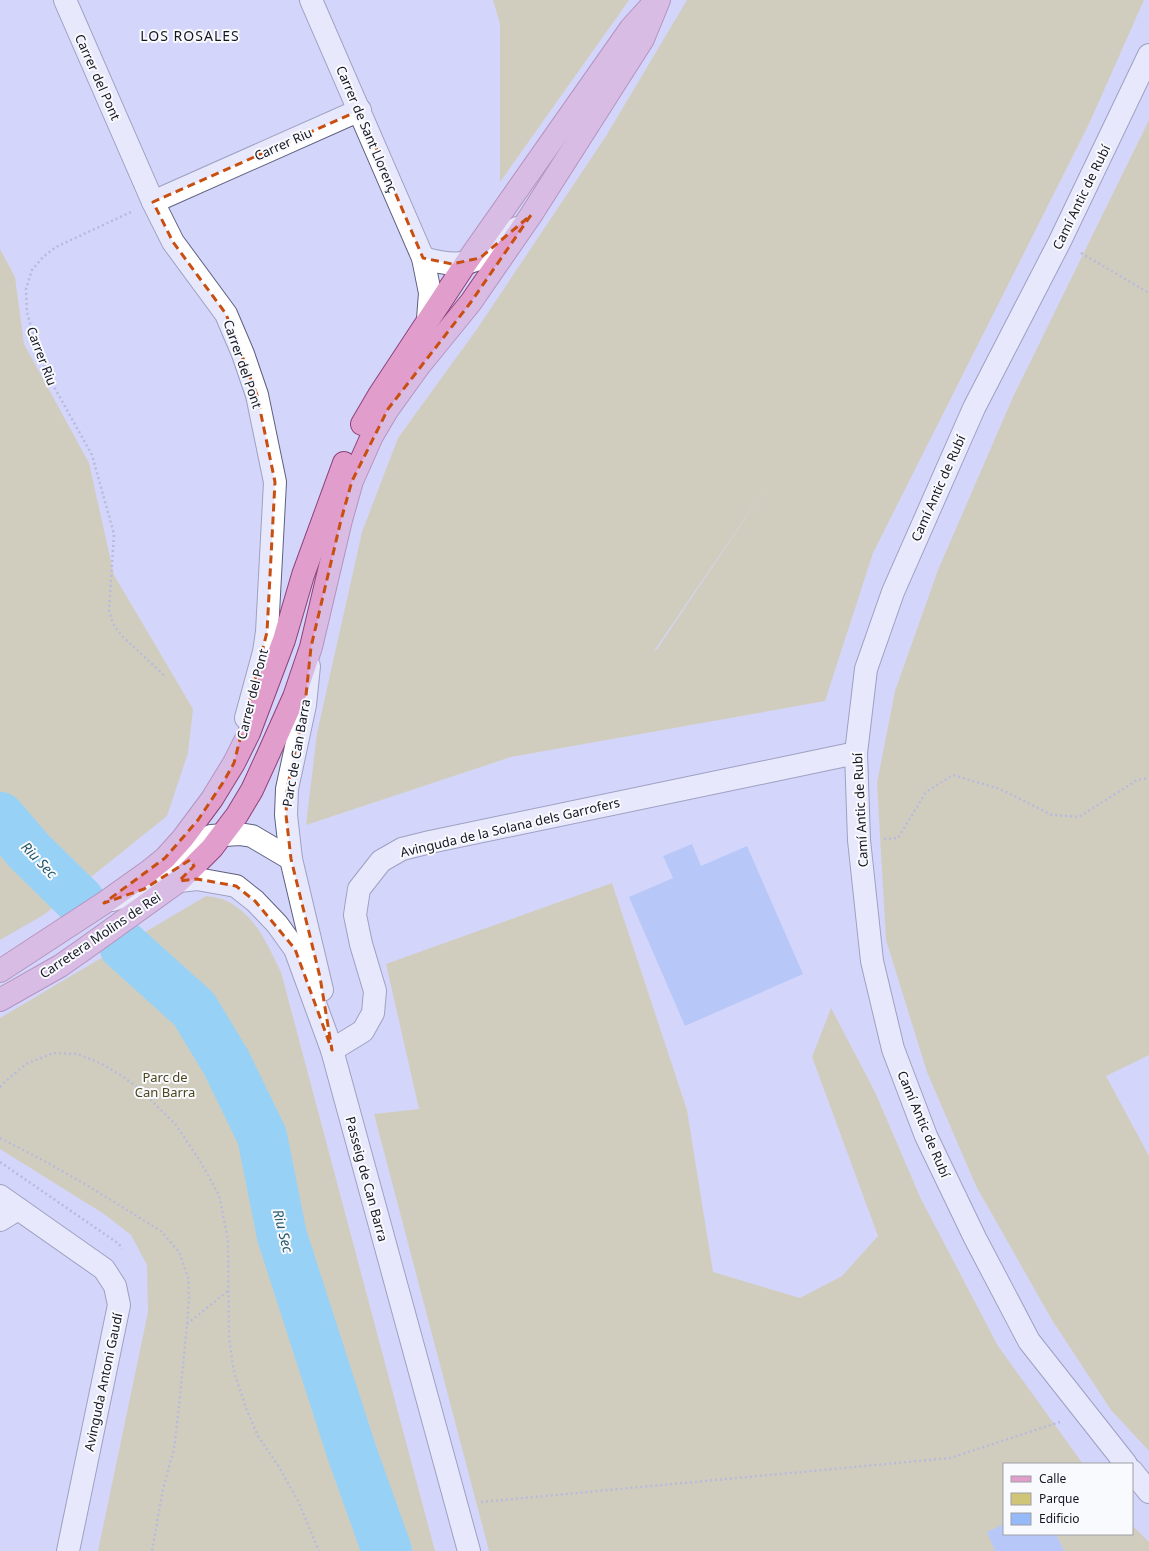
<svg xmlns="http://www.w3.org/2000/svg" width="1149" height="1551" font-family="'Noto Sans',sans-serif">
	<rect width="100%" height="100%" fill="#d3d6fa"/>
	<g fill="#cfc477" fill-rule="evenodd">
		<path d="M493,0h136l-129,182v-158z"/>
		<path d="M687,0h457l-55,124 -216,429 -48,148 -314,56 -205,68 11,-92 45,-201 36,-94 79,-109 129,-193zM767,486l-110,163 -3,2z"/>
		<path d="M1149,120v935l-43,21 43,80v295l-38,-41 -59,-90 -76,-134 -49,-114 -41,-132 -9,-157 18,-92 43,-121 75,-173z"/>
		<path d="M0,249l15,28 9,67 65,119 25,112 79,134 -5,44 -21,63 -122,98 -45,26z"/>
		<path d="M612,883l75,227 26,162 87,26 42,-22 36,-40 -66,-179 19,-49 44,84 46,107 77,147 85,118h-79v70h128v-9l17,17v9h-660l-115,-437 45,-5 -33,-145z"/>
		<path d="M206,896c7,1 15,2 21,5 30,16 40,43 54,71l154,579h-337l50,-239 -1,-47 -16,-30 -27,-21 -104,-65v-131z"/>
	</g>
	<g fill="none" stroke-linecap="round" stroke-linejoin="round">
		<g stroke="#4fccf1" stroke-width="50">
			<path d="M0,817l29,34 51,50"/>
			<path d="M124,946l70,63 32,53 36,74 20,100 70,217 35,98"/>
		</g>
	</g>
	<g fill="#96b9f7">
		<path d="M692,844l9,22 46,-20 56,128 -118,52 -56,-129 44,-19 -10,-22z"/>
		<path d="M1004,1524v10h52l8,17h-69l-8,-19z"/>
	</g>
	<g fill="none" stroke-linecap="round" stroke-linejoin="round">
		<defs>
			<g id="minor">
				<path d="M65,0l88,202 20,40 53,72 17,40 14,41 18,87 -8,150 -3,20 -18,66"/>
				<path d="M311,0l112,258 7,35 -2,26"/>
				<path d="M153,202l207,-92"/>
				<path d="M423,258c47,14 60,2 94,-30"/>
				<path d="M309,666l-4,39 -18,84 -1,26 5,44 31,131"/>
				<path d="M179,881l18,-2 39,7 19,15 22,23 18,25 37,101 137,501"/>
				<path d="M113,900l31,-11 29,-18 27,-30 11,-5 28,-2 13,2 39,23"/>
				<path d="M332,1050l31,-19 10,-18 2,-22 -14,-47 -6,-29 4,-26 22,-28 21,-12 28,-7 426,-89"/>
				<path d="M0,1196l104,73 11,17 4,19 -51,246"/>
				<path d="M0,1220l18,-11"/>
				<path d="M1126,1464l-97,-123 -54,-103 -49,-102 -33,-87 -21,-88 -13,-121 -3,-87 10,-84 27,-77 81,-184 86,-167 89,-186"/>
				<path d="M1132,1471l17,21"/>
			</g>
			<g id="major">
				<path d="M362,424l17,-29 87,-132 165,-235 19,-21"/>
				<path d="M0,971l104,-68 45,-32 16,-13 18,-20 29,-39 22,-36 15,-30 35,-93 19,-65 41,-112"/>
				<path d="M0,1000l60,-34 23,-16 96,-69 33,-33 25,-33 15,-25 16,-35 26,-58 17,-50 30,-127 11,-39 20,-45 16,-27 31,-43 52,-64 60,-87 112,-176 16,-39"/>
			</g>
		</defs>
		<use href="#minor" stroke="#5e607f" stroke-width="24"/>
		<use href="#major" stroke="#8d4379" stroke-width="24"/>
		<g stroke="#989ab7" stroke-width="2.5" stroke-dasharray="2 3" stroke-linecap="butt">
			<path d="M131,212l-75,35 -13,10 -11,13 -6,19 1,23 9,34 16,37 40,72 22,79 -5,76 4,14 9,12 44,41"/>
			<path d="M1081,253l68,40"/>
			<path d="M884,839l14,-1 28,-46 27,-17 47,14 52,26 27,2 58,-37 12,-2"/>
			<path d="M0,1087l7,-7 19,-16 27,-11 25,1 24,10 20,12 19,14 35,35 24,36 19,34 9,45 1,98 5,34 12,36 12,28 21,31 19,34 21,50"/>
			<path d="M0,1138l50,26 38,22 73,45 18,21 9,25 1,21 -2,26 -8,83 -5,42 -11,40 -11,62"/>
			<path d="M0,1162l119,82 3,5"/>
			<path d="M187,1324l42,-34"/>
			<path d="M481,1502l469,-44 110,-36"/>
		</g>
		<use href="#minor" stroke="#fff" stroke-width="22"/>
		<use href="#major" stroke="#e19dcb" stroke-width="22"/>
	</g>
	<path d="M0 0H1149V1551H0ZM360,110l63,148 29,6 28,-6 51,-43 -60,87 -83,107 -36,72 -11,39 -30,127 -6,58 -18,84 -1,26 5,44 29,118 12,73 -37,-101 -40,-48 -19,-15 -39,-7 -18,2 15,-15 -4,-6 -46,29 -40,14 61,-45 33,-38 26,-39 10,-18 33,-131 8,-150 -18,-87 -31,-81 -53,-72 -20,-40z" fill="#d3d6fa" fill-opacity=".55" fill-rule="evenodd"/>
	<path fill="none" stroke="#c84f0f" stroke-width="3" stroke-dasharray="8 5" stroke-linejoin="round" d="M360,110l63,148 29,6 28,-6 51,-43 -60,87 -83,107 -36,72 -11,39 -30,127 -6,58 -18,84 -1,26 5,44 29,118 12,73 -37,-101 -40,-48 -19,-15 -39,-7 -18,2 15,-15 -4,-6 -46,29 -40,14 61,-45 33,-38 26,-39 10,-18 33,-131 8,-150 -18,-87 -31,-81 -53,-72 -20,-40z"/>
	<g text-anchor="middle" stroke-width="4" stroke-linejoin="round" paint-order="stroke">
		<g font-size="13" fill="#151622" stroke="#f9fafe">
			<text transform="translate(98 77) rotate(66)" y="5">Carrer del Pont</text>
			<text transform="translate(367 129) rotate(67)" y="5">Carrer de Sant Llorenç</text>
			<text transform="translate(283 144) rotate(-24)" y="5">Carrer Riu</text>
			<text transform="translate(1081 197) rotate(-64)" y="5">Camí Antic de Rubí</text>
			<text transform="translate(42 356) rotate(69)" y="5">Carrer Riu</text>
			<text transform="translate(243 364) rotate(71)" y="5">Carrer del Pont</text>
			<text transform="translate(938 488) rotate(-66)" y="5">Camí Antic de Rubí</text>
			<text transform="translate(252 694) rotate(-76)" y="5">Carrer del Pont</text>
			<text transform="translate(296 753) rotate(-80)" y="5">Parc de Can Barra</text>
			<text transform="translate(860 810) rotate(-93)" y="5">Camí Antic de Rubí</text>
			<text transform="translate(510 827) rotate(-13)" y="5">Avinguda de la Solana dels Garrofers</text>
			<text transform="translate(100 935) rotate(-34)" y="5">Carretera Molins de Rei</text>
			<text transform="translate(924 1124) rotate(67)" y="5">Camí Antic de Rubí</text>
			<text transform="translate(367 1179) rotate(75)" y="5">Passeig de Can Barra</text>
			<text transform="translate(103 1382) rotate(-78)" y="5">Avinguda Antoni Gaudí</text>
		</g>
		<g font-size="13" fill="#4c461d" stroke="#f9fafe">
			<text x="165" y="1082">Parc de<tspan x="165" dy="15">Can Barra</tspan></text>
		</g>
		<g font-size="14" letter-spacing="1" fill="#151622" stroke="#f9fafe">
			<text x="190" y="41">LOS ROSALES</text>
		</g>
		<g font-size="14" font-style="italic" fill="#265969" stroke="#f9fafe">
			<text transform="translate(39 860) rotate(46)" y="5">Riu Sec</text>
			<text transform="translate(283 1231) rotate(76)" y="5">Riu Sec</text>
		</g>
	</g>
	<rect x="1003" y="1463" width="130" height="72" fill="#f9fafe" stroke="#9e9fa6"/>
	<rect x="1011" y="1476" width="20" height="6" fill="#e19dcb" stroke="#9e9fa6"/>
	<text x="1039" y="1483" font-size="12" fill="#151622">Calle</text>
	<rect x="1011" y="1493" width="20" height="12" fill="#cfc477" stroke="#9e9fa6"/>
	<text x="1039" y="1503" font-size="12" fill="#151622">Parque</text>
	<rect x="1011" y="1513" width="20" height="12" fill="#96b9f7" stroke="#9e9fa6"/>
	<text x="1039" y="1523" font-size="12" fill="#151622">Edificio</text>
</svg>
